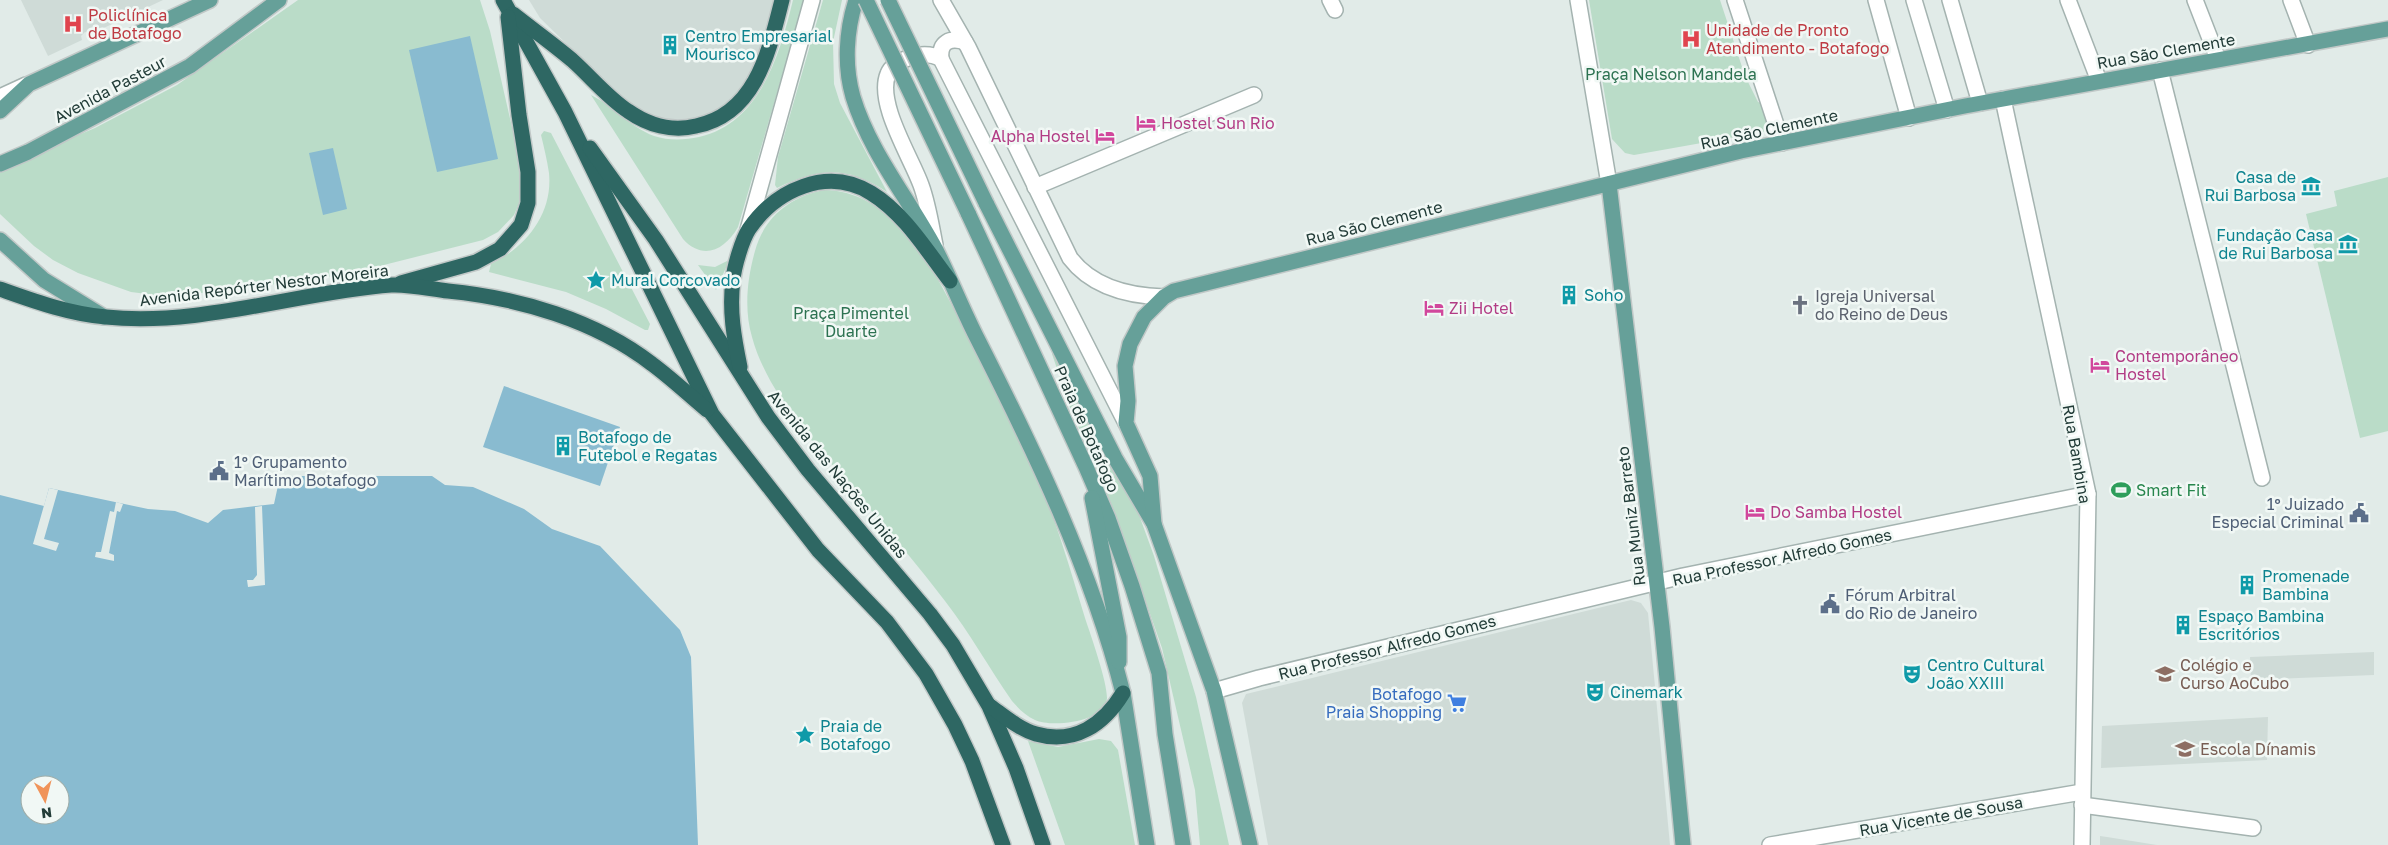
<svg xmlns="http://www.w3.org/2000/svg" width="2388" height="845" font-family="'Golos Text',sans-serif">
	<rect width="100%" height="100%" fill="#e1ebe8"/>
	<g fill="#cfdbd7">
		<path d="M21,0h142l-72,34 -6,-2 -4,4 1,4 -34,16z"/>
		<path d="M529,0h245l-3,18 -14,43 -15,29 -14,14 -17,10 -25,7 -27,-1 -30,-15 -89,-87z"/>
		<path d="M1631,600l10,3 7,10 22,232h-402l-26,-142 4,-9z"/>
		<path d="M2374,652v23l-123,5 -1,-23z"/>
		<path d="M2268,717l-1,43 -166,8 1,-42z"/>
		<path d="M2100,836l7,1 50,8h-57z"/>
	</g>
	<g fill="#badcc8">
		<path d="M298,0h182l10,31 32,140 -1,28 -7,16 -16,17 -15,8 -135,34 -123,17 -62,5 -32,-4 -53,-19 -25,-13 -19,-14 -34,-32v-46l95,-40 82,-43z"/>
		<path d="M793,0h11l-66,227c-13,23 -35,34 -55,12l-92,-144c22,11 39,32 63,41 15,5 31,4 45,1 62,-14 81,-84 94,-137z"/>
		<path d="M823,0h19l-9,42 1,42 6,19 47,89c-42,-27 -67,-24 -110,-4l-2,-3 3,-28z"/>
		<path d="M1589,0h131l25,76 13,26 6,2 8,23 -3,4 -135,24 -9,-2 -13,-14z"/>
		<path d="M544,131l7,2 99,191 -2,6h-3l-39,-21 -40,-17 -77,-20 2,-8c35,-17 62,-50 58,-91 -2,-13 -5,-26 -8,-38z"/>
		<path d="M2388,177v254l-28,7 -54,-224 31,-8 -3,-15z"/>
		<path d="M824,190c31,0 58,17 79,40 30,33 49,76 69,116 22,42 44,83 63,125 21,48 35,98 50,147 6,18 22,63 22,80 -1,24 -55,30 -72,22 -9,-4 -16,-11 -23,-19 -23,-33 -42,-68 -67,-100 -29,-38 -60,-74 -91,-111 -37,-43 -87,-97 -102,-153 -8,-27 -5,-58 3,-86 9,-34 35,-54 69,-61z"/>
		<path d="M727,261l1,2 -12,27 -18,-25 17,2z"/>
		<path d="M1055,352l76,141 23,63 42,141 33,148h-29l-5,-55 -33,-142 -49,-140 -43,-101 -18,-53z"/>
		<path d="M1099,739l12,2 7,9 17,95h-70l-37,-104 30,6z"/>
	</g>
	<g fill="#89bbd0" fill-rule="evenodd">
		<path d="M470,36l28,123 -61,13 -28,-122z"/>
		<path d="M333,148l14,61 -24,6 -14,-62z"/>
		<path d="M504,386l116,41 -20,59 -117,-39z"/>
		<path d="M284,476h148l13,9 28,2 51,22 28,20 48,17 80,84 11,27 7,188h-698v-350l44,11 5,-18 99,21 27,2 33,12 15,-13 51,-6 5,-23zM30,785h30v30h-30z"/>
	</g>
	<g fill="#e1ebe8">
		<path d="M49,488l9,2 -14,49 15,4 -3,8 -23,-7z"/>
		<path d="M116,502l7,2 -3,8 -3,-1 -8,42 5,2v6l-19,-4 1,-5h5l9,-41 4,1z"/>
		<path d="M262,506l3,79 -17,2 -1,-7h6l4,-5 -2,-68z"/>
	</g>
	<g fill="none" stroke-linecap="round" stroke-linejoin="round">
		<defs>
			<g id="minor">
				<path d="M941,0l27,47 102,211c22,29 59,38 94,39"/>
				<path d="M1330,0l5,10"/>
				<path d="M1578,0l31,184"/>
				<path d="M1735,0l47,143"/>
				<path d="M1876,0l33,118"/>
				<path d="M1914,0l33,110"/>
				<path d="M1950,0l30,103"/>
				<path d="M2068,0l31,81"/>
				<path d="M2195,0l23,59"/>
				<path d="M2291,0l17,45"/>
				<path d="M941,59c-2,-17 9,-22 24,-17"/>
				<path d="M2160,70l102,408"/>
				<path d="M0,97l26,-12"/>
				<path d="M2003,99l85,395 -6,351"/>
				<path d="M1035,187l219,-92"/>
				<path d="M748,230l64,-230"/>
				<path d="M935,245c-4,-20 -7,-41 -14,-60 -10,-28 -45,-82 -33,-111 3,-8 12,-13 20,-16 10,-4 23,-5 33,1l185,364"/>
				<path d="M1214,691l45,-13 424,-102 405,-82"/>
				<path d="M2082,805l171,23"/>
				<path d="M1770,845l312,-53"/>
			</g>
			<g id="major">
				<path d="M856,0c-10,31 -12,66 -3,97 17,56 56,102 83,153 14,28 26,58 40,86 58,114 115,232 147,357l24,152"/>
				<path d="M0,111l29,-27 181,-84"/>
				<path d="M0,164l28,-12 162,-86 89,-66"/>
				<path d="M1609,184l53,443 21,218"/>
				<path d="M986,203l129,255 39,66 60,167 36,154"/>
				<path d="M968,213l118,254 22,51 24,68 27,87 6,61 18,111"/>
				<path d="M0,240l44,40 60,37"/>
				<path d="M1092,498l27,139v25"/>
				<path d="M1154,524l-4,-48 -24,-53 2,-22 -3,-35 5,-22 14,-27 20,-20 10,-6 567,-140 224,-45 423,-77"/>
			</g>
			<g id="highway">
				<path d="M503,0l62,112 147,302 106,136 69,72 39,52 29,51 17,36 31,84"/>
				<path d="M513,14c19,15 40,30 59,46 19,17 36,38 56,51 20,14 44,21 68,15 60,-12 73,-75 86,-126"/>
				<path d="M590,148l66,92 112,177 40,53 122,144 23,31 36,61 27,62 27,77"/>
				<path d="M401,283l75,-21 24,-13 21,-24 7,-22v-31l-9,-57 -11,-98"/>
				<path d="M0,289c34,12 69,25 106,28 93,10 192,-25 285,-32 18,-1 39,4 57,6 71,7 147,29 204,73 19,14 37,31 55,46"/>
				<path d="M740,367c-6,-29 -11,-57 -7,-87 1,-13 9,-40 16,-51 27,-39 78,-63 122,-36 33,20 56,58 79,88"/>
				<path d="M990,706c14,10 29,23 46,28 39,11 68,-10 87,-41"/>
			</g>
		</defs>
		<use href="#minor" stroke="#a4b3b0" stroke-width="18"/>
		<use href="#major" stroke="#c1c8c7" stroke-width="18"/>
		<use href="#highway" stroke="#c1c8c7" stroke-width="18"/>
		<use href="#minor" stroke="#fff" stroke-width="15"/>
		<use href="#major" stroke="#66a099" stroke-width="15"/>
		<use href="#highway" stroke="#2e6763" stroke-width="15"/>
		<defs>
			<g id="major-bridge">
				<path d="M866,0l102,213"/>
				<path d="M888,0l98,203"/>
			</g>
		</defs>
		<use href="#major-bridge" stroke="#c1c8c7" stroke-width="18" stroke-linecap="butt"/>
		<use href="#major-bridge" stroke="#66a099" stroke-width="15"/>
	</g>
	<defs>
		<symbol id="hospital-bare" viewBox="-9 -9 18 18"><path d="M-5-5h3v3.5h4V-5h3V5h-3V1.5h-4V5h-3Z" fill="#e0444e" stroke="#f1f8f5" stroke-width="2.5" paint-order="stroke"/></symbol>
		<symbol id="building-bare" viewBox="-9 -9 18 18"><path d="M-4-6H4V6H1V3H-1V6H-4ZM-2.5-4.3h1.7v1.8h-1.7ZM.8-4.3h1.7v1.8H.8ZM-2.5-1h1.7V.8h-1.7ZM.8-1h1.7V.8H.8Z" fill="#0f9aa8" stroke="#f1f8f5" stroke-width="2.5" paint-order="stroke"/></symbol>
		<symbol id="hotel-bare" viewBox="-9 -9 18 18"><path d="M-6-4.5h1.5V1H6V5H4.5V3h-9V5H-6ZM-4 0a1.8 1.8 0 1 1 3.6 0ZM.5 0V-2.5h3Q6-2.5 6 0Z" fill="#d1479c" stroke="#f1f8f5" stroke-width="2.5" paint-order="stroke"/></symbol>
		<symbol id="museum-bare" viewBox="-9 -9 18 18"><path d="M0-6L6-3V-2H-6V-3ZM-5-1h2V3h-2ZM-1-1h2V3h-2ZM3-1h2V3H3ZM-6 4H6V6H-6Z" fill="#0f9aa8" stroke="#f1f8f5" stroke-width="2.5" paint-order="stroke"/></symbol>
		<symbol id="sight-bare" viewBox="-9 -9 18 18"><path d="M0-6L1.8-2.2L6-1.7L2.9 1.2L3.7 5.4L0 3.3L-3.7 5.4L-2.9 1.2L-6-1.7L-1.8-2.2Z" fill="#0f9aa8" stroke="#f1f8f5" stroke-width="2.5" paint-order="stroke"/></symbol>
		<symbol id="church-bare" viewBox="-9 -9 18 18"><path d="M-1.2-6h2.4v3.5h3.3v2.4h-3.3V6h-2.4V-.1h-3.3v-2.4h3.3Z" fill="#6b7280" stroke="#f1f8f5" stroke-width="2.5" paint-order="stroke"/></symbol>
		<symbol id="civic-bare" viewBox="-9 -9 18 18"><path d="M-.6-6.5H3V-4.5H.6V-3L4-1V1h2V6H-6V1h2V-1L-.6-3ZM-1.2 2.5V6h2.4V2.5Z" fill="#5c6f8a" stroke="#f1f8f5" stroke-width="2.5" paint-order="stroke"/></symbol>
		<symbol id="stadium-bare" viewBox="-9 -9 18 18"><path d="M0-5a6.5 5 0 1 0 0 10a6.5 5 0 1 0 0-10ZM-3.5-1.8h7v3.6h-7Z" fill="#2e9e5b" stroke="#f1f8f5" stroke-width="2.5" paint-order="stroke"/></symbol>
		<symbol id="theatre-bare" viewBox="-9 -9 18 18"><path d="M-5-5.5Q0-4 5-5.5V0Q5 5 0 6Q-5 5-5 0ZM-3.3-2.5H-1v1.5H-3.3ZM1-2.5H3.3v1.5H1ZM-2.8 1Q0 5.5 2.8 1Z" fill="#0f9aa8" stroke="#f1f8f5" stroke-width="2.5" paint-order="stroke"/></symbol>
		<symbol id="school-bare" viewBox="-9 -9 18 18"><path d="M0-5L7-2L0 1L-7-2ZM-4 1L0 2.5L4 1V4Q0 6-4 4Z" fill="#8d6e63" stroke="#f1f8f5" stroke-width="2.5" paint-order="stroke"/></symbol>
		<symbol id="supermarket-bare" viewBox="-9 -9 18 18"><path d="M-6-5.5h2.5l.6 2H6L4.5 2H-2.5L-4.4-4H-6ZM-1.5 3.2a1.3 1.3 0 1 0 .1 0ZM3 3.2a1.3 1.3 0 1 0 .1 0Z" fill="#3f7fe0" stroke="#f1f8f5" stroke-width="2.5" paint-order="stroke"/></symbol>
	</defs>
	<g fill-rule="evenodd">
		<use href="#hospital-bare" x="59" y="10" width="28" height="28"/>
		<use href="#hospital-bare" x="1677" y="25" width="28" height="28"/>
		<use href="#building-bare" x="656" y="31" width="28" height="28"/>
		<use href="#hotel-bare" x="1132" y="109" width="28" height="28"/>
		<use href="#hotel-bare" x="1091" y="122" width="28" height="28"/>
		<use href="#museum-bare" x="2297" y="172" width="28" height="28"/>
		<use href="#museum-bare" x="2334" y="230" width="28" height="28"/>
		<use href="#sight-bare" x="582" y="266" width="28" height="28"/>
		<use href="#building-bare" x="1555" y="281" width="28" height="28"/>
		<use href="#church-bare" x="1786" y="291" width="28" height="28"/>
		<use href="#hotel-bare" x="1420" y="294" width="28" height="28"/>
		<use href="#hotel-bare" x="2086" y="351" width="28" height="28"/>
		<use href="#building-bare" x="549" y="432" width="28" height="28"/>
		<use href="#civic-bare" x="205" y="457" width="28" height="28"/>
		<use href="#stadium-bare" x="2107" y="476" width="28" height="28"/>
		<use href="#hotel-bare" x="1741" y="498" width="28" height="28"/>
		<use href="#civic-bare" x="2345" y="499" width="28" height="28"/>
		<use href="#building-bare" x="2233" y="571" width="28" height="28"/>
		<use href="#civic-bare" x="1816" y="590" width="28" height="28"/>
		<use href="#building-bare" x="2169" y="611" width="28" height="28"/>
		<use href="#theatre-bare" x="1898" y="660" width="28" height="28"/>
		<use href="#school-bare" x="2151" y="660" width="28" height="28"/>
		<use href="#theatre-bare" x="1581" y="678" width="28" height="28"/>
		<use href="#supermarket-bare" x="1443" y="689" width="28" height="28"/>
		<use href="#sight-bare" x="791" y="721" width="28" height="28"/>
		<use href="#school-bare" x="2171" y="735" width="28" height="28"/>
	</g>
	<g text-anchor="middle" stroke-width="5" stroke-linejoin="round" paint-order="stroke">
		<g font-size="16" fill="#be3a42" stroke="#f1f8f5" text-anchor="start">
			<text x="88" y="21">Policlínica<tspan x="88" dy="18">de Botafogo</tspan></text>
			<text x="1706" y="36">Unidade de Pronto<tspan x="1706" dy="18">Atendimento - Botafogo</tspan></text>
		</g>
		<g font-size="16" fill="#0d838f" stroke="#f1f8f5" text-anchor="start">
			<text x="685" y="42">Centro Empresarial<tspan x="685" dy="18">Mourisco</tspan></text>
			<text x="2296" y="183" text-anchor="end">Casa de<tspan x="2296" dy="18">Rui Barbosa</tspan></text>
			<text x="2333" y="241" text-anchor="end">Fundação Casa<tspan x="2333" dy="18">de Rui Barbosa</tspan></text>
			<text x="611" y="286">Mural Corcovado</text>
			<text x="1584" y="301">Soho</text>
			<text x="578" y="443">Botafogo de<tspan x="578" dy="18">Futebol e Regatas</tspan></text>
			<text x="2262" y="582">Promenade<tspan x="2262" dy="18">Bambina</tspan></text>
			<text x="2198" y="622">Espaço Bambina<tspan x="2198" dy="18">Escritórios</tspan></text>
			<text x="1927" y="671">Centro Cultural<tspan x="1927" dy="18">João XXIII</tspan></text>
			<text x="1610" y="698">Cinemark</text>
			<text x="820" y="732">Praia de<tspan x="820" dy="18">Botafogo</tspan></text>
		</g>
		<g font-size="16" fill="#223c38" stroke="#f1f8f5">
			<text transform="translate(2166 51) rotate(-10)" y="6">Rua São Clemente</text>
			<text transform="translate(110 89) rotate(-28)" y="6">Avenida Pasteur</text>
			<text transform="translate(1769 129) rotate(-12)" y="6">Rua São Clemente</text>
			<text transform="translate(1374 223) rotate(-14)" y="6">Rua São Clemente</text>
			<text transform="translate(264 285) rotate(-7)" y="6">Avenida Repórter Nestor Moreira</text>
			<text transform="translate(1087 429) rotate(66)" y="6">Praia de Botafogo</text>
			<text transform="translate(2077 454) rotate(80)" y="6">Rua Bambina</text>
			<text transform="translate(838 474) rotate(51)" y="6">Avenida das Nações Unidas</text>
			<text transform="translate(1631 516) rotate(-97)" y="6">Rua Muniz Barreto</text>
			<text transform="translate(1782 557) rotate(-12)" y="6">Rua Professor Alfredo Gomes</text>
			<text transform="translate(1387 647) rotate(-14)" y="6">Rua Professor Alfredo Gomes</text>
			<text transform="translate(1941 816) rotate(-10)" y="6">Rua Vicente de Sousa</text>
		</g>
		<g font-size="16" fill="#2c7251" stroke="#f1f8f5">
			<text x="1671" y="80">Praça Nelson Mandela</text>
			<text x="851" y="319">Praça Pimentel<tspan x="851" dy="18">Duarte</tspan></text>
		</g>
		<g font-size="16" fill="#b23c85" stroke="#f1f8f5" text-anchor="start">
			<text x="1161" y="129">Hostel Sun Rio</text>
			<text x="1090" y="142" text-anchor="end">Alpha Hostel</text>
			<text x="1449" y="314">Zii Hotel</text>
			<text x="2115" y="362">Contemporâneo<tspan x="2115" dy="18">Hostel</tspan></text>
			<text x="1770" y="518">Do Samba Hostel</text>
		</g>
		<g font-size="16" fill="#5b616d" stroke="#f1f8f5" text-anchor="start">
			<text x="1815" y="302">Igreja Universal<tspan x="1815" dy="18">do Reino de Deus</tspan></text>
		</g>
		<g font-size="16" fill="#4e5e75" stroke="#f1f8f5" text-anchor="start">
			<text x="234" y="468">1º Grupamento<tspan x="234" dy="18">Marítimo Botafogo</tspan></text>
			<text x="2344" y="510" text-anchor="end">1º Juizado<tspan x="2344" dy="18">Especial Criminal</tspan></text>
			<text x="1845" y="601">Fórum Arbitral<tspan x="1845" dy="18">do Rio de Janeiro</tspan></text>
		</g>
		<g font-size="16" fill="#27864d" stroke="#f1f8f5" text-anchor="start">
			<text x="2136" y="496">Smart Fit</text>
		</g>
		<g font-size="16" fill="#785e54" stroke="#f1f8f5" text-anchor="start">
			<text x="2180" y="671">Colégio e<tspan x="2180" dy="18">Curso AoCubo</tspan></text>
			<text x="2200" y="755">Escola Dínamis</text>
		</g>
		<g font-size="16" fill="#366cbe" stroke="#f1f8f5" text-anchor="end">
			<text x="1442" y="700">Botafogo<tspan x="1442" dy="18">Praia Shopping</tspan></text>
		</g>
	</g>
	<g transform="translate(45 800) rotate(173)"><circle r="24" fill="#f1f8f5" stroke="#9eada9"/>
	<path d="M0-4L9 19L0 12L-9 19Z" fill="#f0945a"/>
	<text y="-8" font-size="14" font-weight="bold" text-anchor="middle" fill="#223c38">N</text>
	</g>
</svg>
